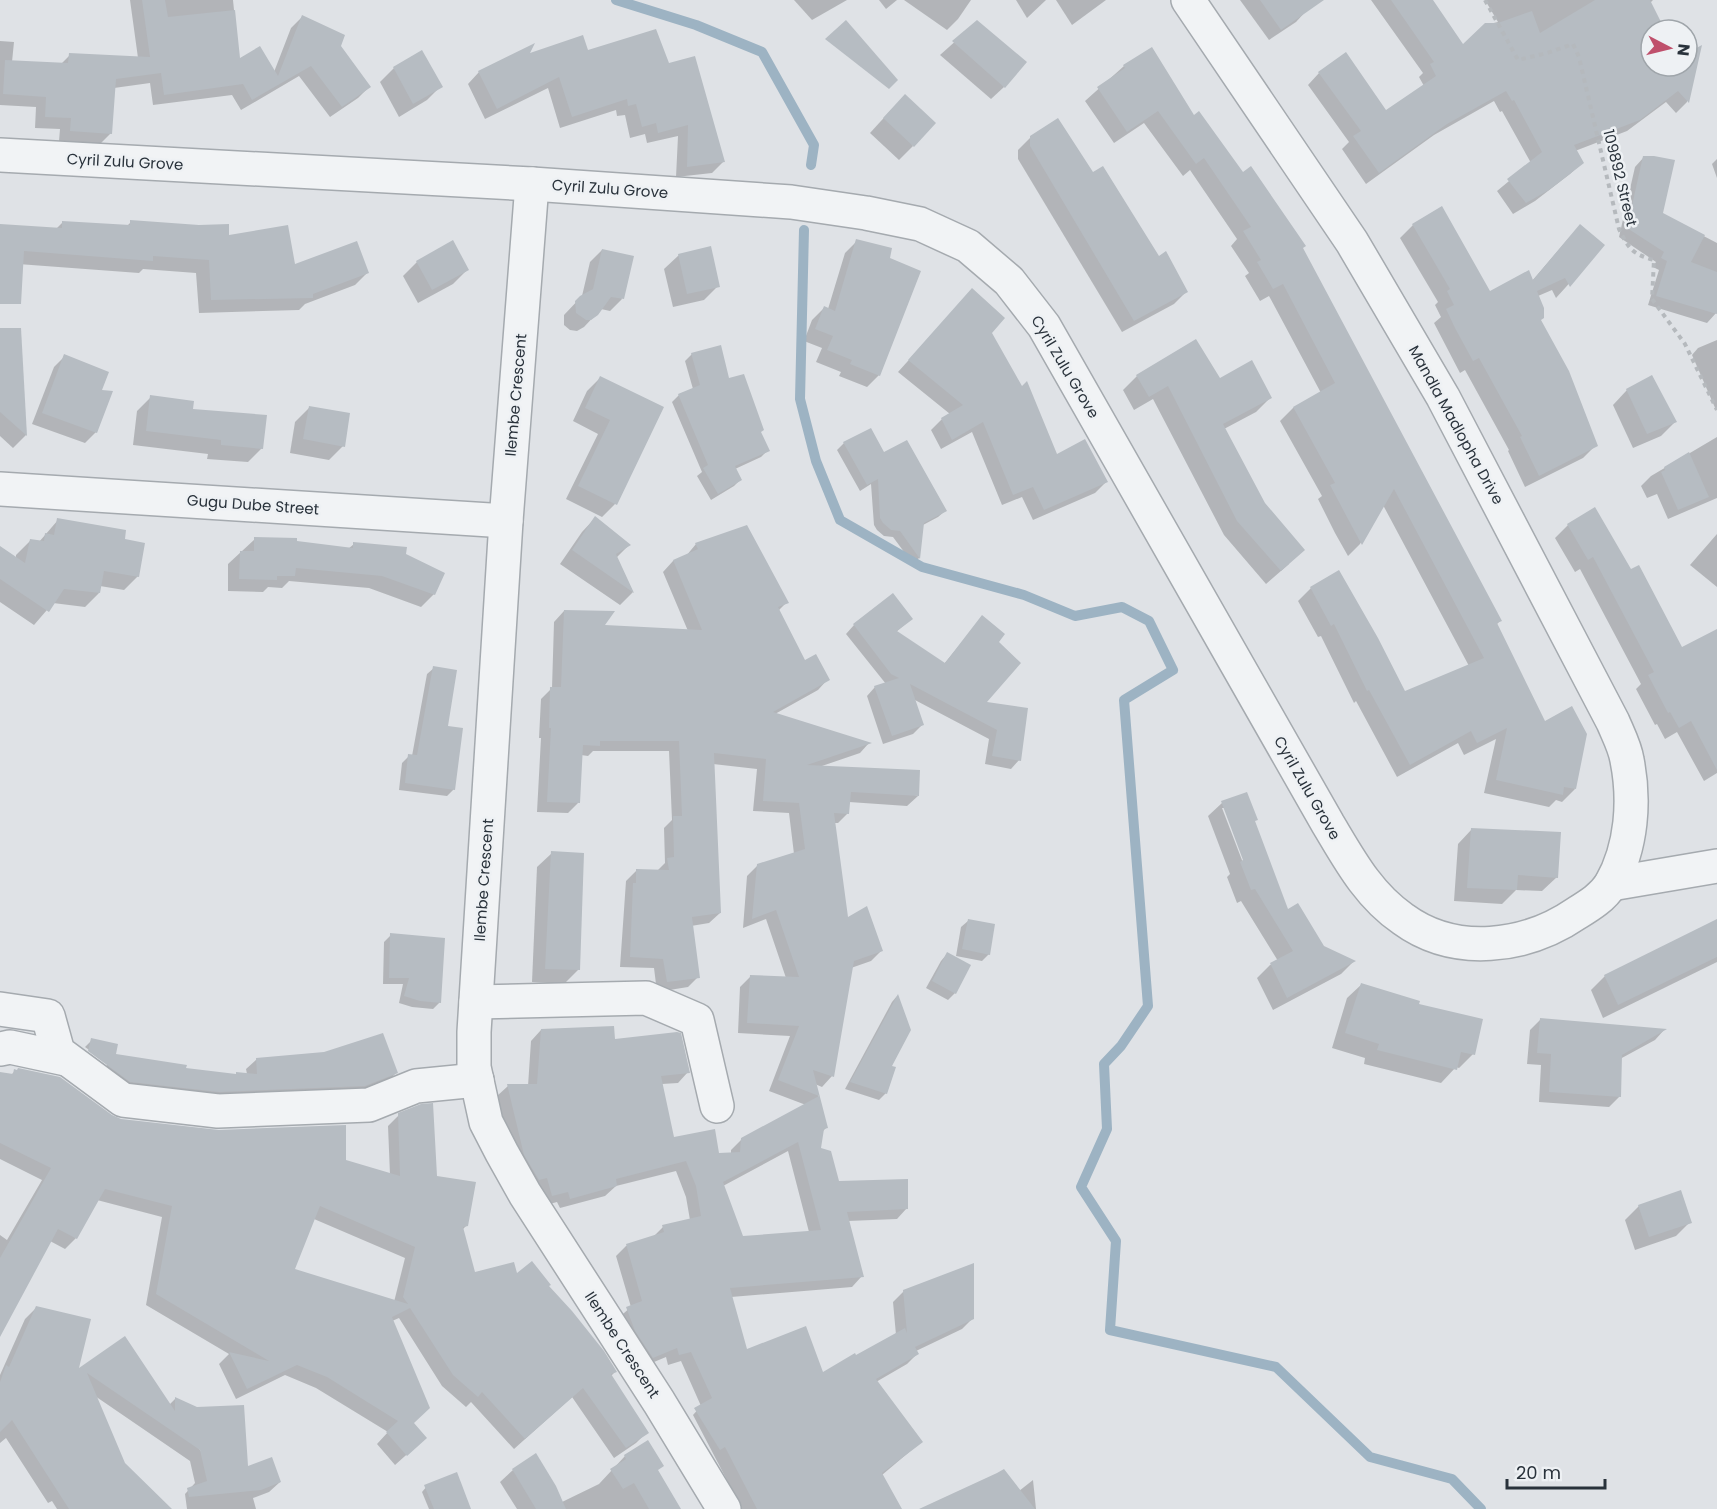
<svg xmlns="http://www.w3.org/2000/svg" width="1717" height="1509" font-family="Poppins,sans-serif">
	<rect width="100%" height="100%" fill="#dfe2e6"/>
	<g fill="#0003" fill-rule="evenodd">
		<path d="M130,0h103l6,60 35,12 17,-44 11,-11 38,29 29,41 -11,11 -28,19 -31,-41 -58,34 -9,-15 -79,10 -3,-22 -36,5 -3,45 -11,11 -41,-3 1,-12 -25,-1 1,-21 -36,-2v-64l14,1 -2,20 49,2 9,-9 68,3z"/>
		<path d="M794,0h53l-35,20z"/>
		<path d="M879,0h18l-11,9z"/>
		<path d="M904,0h67l-13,19 -11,11z"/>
		<path d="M1016,0h30l-19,18z"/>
		<path d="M1056,0h50l-34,25z"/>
		<path d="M1240,0h60l7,10 -11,12 -27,18z"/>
		<path d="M1371,0h60l32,46 22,-21 13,-3 -13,-22h168l-3,3 13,27h-12v36h36v-11l13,-7 -13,54 -11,11 -10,-11 -39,29 -52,20 7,12 -12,11 -35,27 -22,13 -16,-23 34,-28 -29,-52 -2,1 -6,-11 -60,34 -68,49 -24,-35 7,-7 -41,-57 11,-12 67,39 38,-26 -5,-9 4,-4z"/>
		<path d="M977,22l27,65 -13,12 -51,-44z"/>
		<path d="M1151,49l43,68 48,57 59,75 199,372 -4,4 79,164 -13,13 -6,-2 -7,7 -65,-14 12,-54 -32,16 -6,-12 -61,34 -41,-76 -2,2 -33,-67 -3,1 -20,-36 13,-13 28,-16 65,121 65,-27 -86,-161 -23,39 -12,12 -13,-23 -17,-34 4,-3 -42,-75 13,-13 28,-15 -52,-97 -9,5 -15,-25 4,-3 -18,-27 6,-7 -47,-69 -7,6 -39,-53 -30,20 -29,-42 39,-35z"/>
		<path d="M587,52l81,13 56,96 -12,12 -36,4 2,-41 -31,7 -2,-9 -15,4 -5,-23 -8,1 -1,-6 -56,18 -12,-40 -63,31 -17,-35 11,-12 49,-17z"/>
		<path d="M394,68l47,18 -14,14 -28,17 -19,-35z"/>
		<path d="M891,110l22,36 -14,14 -29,-27z"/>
		<path d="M1031,137l61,37 94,118 -12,12 -52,28 -104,-173v-9z"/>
		<path d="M1644,157l4,50 69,36v69l-10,11 -59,-18 11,-35 -6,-3 3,-5 -37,-25 16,-70z"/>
		<path d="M1717,159v19l-5,-14z"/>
		<path d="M63,222l64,4 4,-4 97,15 66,29 74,6 -13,13 -50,19 -6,6 -100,3 -3,-40 -53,-4 -4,4 -121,-9 -18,8v-46l55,4z"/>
		<path d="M1413,225l76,68 43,-12 36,-42 35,7 -47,52 -4,-8 -14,6 2,24 56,125 -13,13 -58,29 -17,-36 1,-1 -44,-80 -5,3 -26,-50 7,-6 -6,-12 3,-3 -38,-64z"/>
		<path d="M857,241l22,134 -12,12 -28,-11 2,-4 -25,-10 6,-14 -18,-7 8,-21 12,-12 4,1 17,-56z"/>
		<path d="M602,250l20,49 -12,12 -9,-2 -17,18 -7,4 -7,-1 -6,-5v-10l18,-19 8,-34z"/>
		<path d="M679,255l39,31 -14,14 -31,7 -9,-38z"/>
		<path d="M417,262l50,8 -14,14 -35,19 -15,-27z"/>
		<path d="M962,301l28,32 67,123 49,26 -11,11 -62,27 -11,-23 -20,8 -30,-73 -31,17 -10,-19 11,-11 8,-5 -52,-42z"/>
		<path d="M0,336h20l6,99 -13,13 -13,-12z"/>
		<path d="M1717,340v69l-1,1 -24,-55 6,-7z"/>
		<path d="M692,354l36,26 32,53 8,17 -7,7 -26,12 6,10 -7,7 -23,14 -14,-24 5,-4 -30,-70 7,-7 14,-6 -8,-28z"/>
		<path d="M65,356l35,35 -4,41 -11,11 -53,-19 22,-57z"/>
		<path d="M1137,376l133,22 -14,14 -32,17 65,135 -23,20 -42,-49 -71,-136 -19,11 -11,-20z"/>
		<path d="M600,378l62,29 -47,97 -13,13 -36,-18 32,-65 -25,-13 14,-30z"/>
		<path d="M1627,390l48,32 -14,14 -28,12 -20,-43z"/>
		<path d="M151,397l111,51 -14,14 -41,-3 1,-5 -75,-9 4,-34z"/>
		<path d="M309,408l34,38 -14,14 -39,-7 5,-31z"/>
		<path d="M1717,437v61l-49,21 -11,-25 -10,4 -6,-12 10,-10z"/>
		<path d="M844,443l39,11 62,57 -7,6 -15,8 -4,33 -6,6 -20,-27 -9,-1 -7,-6 -3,-5 -3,-41 -11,7 -23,-41z"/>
		<path d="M1594,509l37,62 50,78 36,-13v137l-13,8 -27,-49 -12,7 -8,-15 -2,1 -19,-36 5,-5 -61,-115 -5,3 -20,-34 13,-13z"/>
		<path d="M595,518l34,27 -13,13 17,34 -13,13 -60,-41 22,-32z"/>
		<path d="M58,520l65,20 15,36 -14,14 -24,-4 -1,7 -14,14 -32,-4 -19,22 -34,-23v-54l16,10v-3l14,-14 9,1z"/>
		<path d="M1717,534v53l-27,-22z"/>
		<path d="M255,539l93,10 6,-5 50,11 30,39 -13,13 -52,-19 -80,-7 -7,7 -14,-1 -5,5 -35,-1v-27z"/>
		<path d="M696,544l91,58 -9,9 26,51 24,17 -10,11 -43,24 94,29 -9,10 -41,14 99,29 -11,10 -58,-4 -1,11 -10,10h-4l12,96 35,32 -10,10 -20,7 -19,108 -10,11 -7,-3 12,43 -5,5 -3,17 19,34 69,25 -10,11 -49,2 14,55 -10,11 -121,10 15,54 76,24 74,-40 -3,-33 11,-11 68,28 -10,10 -46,22 1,3 -10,10 -31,18 45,60 -39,33 18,34h-158l-49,-94 8,-9 -20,-45 -13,4 -2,-8 -24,10 -25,-48 14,-12 -15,-51 10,-10 26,-8 11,-11 27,-7 -4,-23 -10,-26 -60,15 -11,10 -45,12 -3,-6 -15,4 -27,-41 -18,-69 11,-10h20l3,-45 10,-11 72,10 75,32 -10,11 -16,1 11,55 45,15h13v-4l11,-11 64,-34 -37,-14 21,-55 -52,-3 2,-46 11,-11 35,2 -20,-59 -23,9 4,-52 11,-11 36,-11 -5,-41 -36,-2 4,-42 -44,-5 7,149 -11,10 -18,3 7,51 -10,10 -31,5 -3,-24 -34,-1 6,-86 11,-11 20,1 8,-8 -1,-35 8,-8 -3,-69h-76l-5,5 -7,-1 -3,48 -10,10 -31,-1 4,-74h-2l2,-39 11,-11 2,-66 10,-11 38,16 86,4 -25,-59 10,-11 13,-5zM788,1151l21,81 -67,6 -19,-52z"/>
		<path d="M982,618l15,24 -13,61 35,57 -8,9 -26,-5 4,-25 -76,-40 9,26 -9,9 -30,10 -16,-48 8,-9 11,-3 -40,-50 8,-9 57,-6 -15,13 48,32z"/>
		<path d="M434,668l12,59 8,62 -7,7 -48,-6 3,-27 7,-7h3l15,-82z"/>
		<path d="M1222,803l32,19 33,90 36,35 31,14 -13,13 -68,36 -16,-32 13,-13 8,-4 -37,-60 -4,2 -10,-26 3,-3 -22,-58zM1222,808h3l22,59 -2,1z"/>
		<path d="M1472,829l85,48 -15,14 -26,-1 -14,14 -48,-3 4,-57z"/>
		<path d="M552,853l26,117 -14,14 -32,-2 5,-115z"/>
		<path d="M1717,920v42l-114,56 -12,-28 14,-14z"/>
		<path d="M968,921l21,33 -7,7 -26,-5 5,-29z"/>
		<path d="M391,935l49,67 -7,7 -21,-2 -13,-4 4,-19h-20l1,-42z"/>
		<path d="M947,954l8,39 -7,7 -22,-12 15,-27z"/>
		<path d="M1362,984l55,21 56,49 -14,14 -3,-1 -15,16 -77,-19 1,-6 -33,-10 15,-50z"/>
		<path d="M897,996l-11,97 -7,7 -34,-11 47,-87z"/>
		<path d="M1541,1019l123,11 -9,10 -35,19v37l-11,11 -70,-5 2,-37 -14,-1 3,-34z"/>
		<path d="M92,1040l22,16 71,13 50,7 12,-2 -1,-5 11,-10 140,13 -11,11 -33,13 -146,6 -88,-10 -38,-42 2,-1 24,17v-3l-22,-16z"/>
		<path d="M15,1071l105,49 224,41 46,14 -2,-49 11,-11 36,62 32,48 -5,5 11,43 43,2 31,11 68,86 -4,4 36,56 -11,11 -22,15 -42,-61 -58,52 -43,-47 -5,5 -24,-21 -43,-68 -7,3 21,102 1,25 -19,17 -18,-21 11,-12 -72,-44 -31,-13 -49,24 -17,-35 10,-10 -83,-49 16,-88 -65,-17 -21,38 -11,11 -15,-8 -50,83v-89l7,5 35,-60 -42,-21v-86l11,2zM314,1219l91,39 -11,44 -101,-32z"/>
		<path d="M1639,1206l51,16 -14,14 -41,14 -10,-30z"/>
		<path d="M36,1308l40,64 48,-34 45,67 6,-6 72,69 33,14 -11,10 -16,6 3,11h-69l-2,-15 10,-11 -5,-22 -95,-65 28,68 47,45h-113l-5,-8 -4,2 -42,-65 -6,5v-68l25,-56zM187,1431l11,5 4,17z"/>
		<path d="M625,1456l32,15 22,38h-162l-17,-27 13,-12 49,32 37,-18z"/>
		<path d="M1033,1480l3,29h-113l96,-18z"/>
		<path d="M428,1485l42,24h-41l-7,-17z"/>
	</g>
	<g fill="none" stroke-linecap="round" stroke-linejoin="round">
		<g stroke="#9db3c3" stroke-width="10">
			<path d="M616,0l80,25 66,27 52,93 -3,20"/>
			<path d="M804,230l-4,169 16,62 24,59 82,47 102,28 51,21 47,-9 27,14 24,49 -49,30 24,306 -27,40 -17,18 3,65 -26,58 35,54 -6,89 166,37 94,90 82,22 29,30"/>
		</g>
	</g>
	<g fill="#b6bcc2" fill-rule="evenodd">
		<path d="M142,0h23l3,17 67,-7 5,48 20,-12 18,30 24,-61 43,20 -4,11 30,41 -29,20 -31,-41 -59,34 -9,-16 -79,11 -3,-22 -45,6 -4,55 -42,-3 1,-13 -26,-1 1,-20 -43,-3 2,-34 63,3 1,-10 81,4z"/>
		<path d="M1260,0h64l-43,30z"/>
		<path d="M1391,0h42l30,44 22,-21h13l34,-12 8,22 55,-33h55l15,30h-14v36h36v-13l15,-8 -13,58 -11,-12 -38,29 -66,25 10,18 -35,27 -23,13 -19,-24 35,-27 -28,-52 -2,1 -6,-10 -59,33 -68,49 -26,-37 8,-5 -43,-59 28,-20 40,58 50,-34 -6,-12 4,-2z"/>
		<path d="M846,20l52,60 -9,9 -64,-50z"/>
		<path d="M977,20l50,42 -22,26 -53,-47z"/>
		<path d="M656,29l13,34 26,-7 30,106 -38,5 1,-42 -30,8 -2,-10 -14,4 -6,-23 -8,2 -1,-7 -55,18 -13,-40 -62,32 -19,-38 57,-28 -5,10 53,-18 5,15z"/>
		<path d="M1152,47l42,68 5,-4 44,61 8,-6 55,80 -3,2 199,373 -5,2 48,98 27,-15 15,28 -11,55 -12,-2 -1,8 -67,-15 11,-52 -30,15 -6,-12 -61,34 -41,-75 -2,1 -33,-67 -3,2 -21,-39 29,-17 39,68 27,53 79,-33 -90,-169 -32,56 -14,-26 -18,-34 5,-2 -42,-76 42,-24 -52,-99 -10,5 -16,-27 4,-2 -18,-29 8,-4 -47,-69 -8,6 -38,-53 -31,21 -30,-45 28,-19 -2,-3z"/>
		<path d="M422,50l21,37 -30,17 -20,-37z"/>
		<path d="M905,94l31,29 -22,24 -31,-29z"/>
		<path d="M1058,118l35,54 10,-6 56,90 7,-5 22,41 -54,29 -104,-175v-10z"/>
		<path d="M1643,156h11l21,4 -12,53 42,22 -14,27 26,10v42l-61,-18 11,-35 -6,-3 3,-6 -37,-24z"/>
		<path d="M1442,206l48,85 39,-21 4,10 47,-56 25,21 -35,42 -5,-9 -28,13 7,17v10l-3,2 28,51 29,75 -59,30 -19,-39 2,-1 -43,-78 -6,3 -18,-33 -9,-19 8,-4 -7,-14 3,-2 -38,-65z"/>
		<path d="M130,220l69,5 30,-1v11l59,-10 7,39 62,-23 12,32 -56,21v4l-102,2 -2,-40 -56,-4v5l-129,-10 -3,53h-21v-80l62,4v-7l68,4z"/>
		<path d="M856,239l36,9 -2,10 31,13 -41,105 -30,-12 2,-4 -25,-10 6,-14 -18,-7 9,-23 11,5z"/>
		<path d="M453,240l16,30 -37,20 -16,-29z"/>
		<path d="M711,246l9,41 -33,7 -9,-40z"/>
		<path d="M602,249l32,7 -10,43 -13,-2 -13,18 -7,5h-5l-10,-7 -1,-12 5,-5 13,-7z"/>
		<path d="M972,288l33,30 -13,15 30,53 5,-5 30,73 28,-15 23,43 -64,28 -11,-23 -20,8 -30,-73 -31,18 -11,-22 22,-13 -55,-45z"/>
		<path d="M0,328h21l6,108 -27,-24z"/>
		<path d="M1196,339l24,39 32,-18 20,38 -49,26 42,79 40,47 -24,21 -44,-50 -69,-135 -19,11 -13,-22z"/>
		<path d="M721,345l8,33 15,-4 20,56 -3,2 9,19 -35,15 7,14 -24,14 -15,-26 5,-3 -30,-71 22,-9 -9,-32z"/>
		<path d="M64,354l45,18 -7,18 11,1 -16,42 -55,-20z"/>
		<path d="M1652,375l25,47 -30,12 -21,-45z"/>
		<path d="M600,376l64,31 -47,98 -39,-19 32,-66 -25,-12z"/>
		<path d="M150,395l44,6 -1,8 74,6 -4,34 -42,-4v-5l-75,-9z"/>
		<path d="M309,406l41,7 -5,34 -42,-8z"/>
		<path d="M871,428l13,24 23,-12 40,71 -23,12 -4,36 -20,-28 -9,-1 -8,-7 -3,-5 -2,-39 -11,6 -24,-43z"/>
		<path d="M1689,452l20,45 -31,13 -17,-38 4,-2 -1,-3z"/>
		<path d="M1595,507l36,62 8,-4 43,82 35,-18v141l-26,-49 -12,7 -9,-16 -2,1 -20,-38 6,-3 -61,-115 -5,3 -21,-36z"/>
		<path d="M595,516l36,29 -15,9 18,39 -62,-43z"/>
		<path d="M57,518l69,12 -1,9 20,4 -6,34 -35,-6 -4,22 -36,-4 -15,23 -49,-33v-33l25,17 5,-24 14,2 1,-8 9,2z"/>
		<path d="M747,525l42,78 -11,4 27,53 11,-6 14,26 -57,32 99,31 -65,22 113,5 -1,26 -68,-4 -2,22 -15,-1 14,104 19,-11 16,45 -29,10 -20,116 -21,-7 15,58 -4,1 -3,19 10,3 8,30 69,-2v30l-61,3 17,65 -134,11 17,61 59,-23 17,46 32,-19 1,2 49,-27 2,5 -4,-43 71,-27v56l-59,28 4,7 -43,25 47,63 -41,31 20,36h-145l-32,-62 -5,3 -26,-42 18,-10 -21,-46 -12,3 -2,-7 -24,10 -18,-27 -9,-24 16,-6 -16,-57 38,-12 -2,-7 39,-9 -5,-30 -10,-25 -70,18 1,7 -47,13 -2,-7 -16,4 -5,-18 -8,2 -15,-25 -17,-71h30l4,-55 73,-3 1,13 62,-7 4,1 9,40 -29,3 13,61 41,-8 4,24 21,-1 1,-14 78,-42 -41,-16 21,-54 -52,-3 3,-48 49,2 -23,-67 -24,9 5,-55 48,-15 -6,-46 -36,-2 3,-42 -52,-6 7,160 -29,4 8,61 -33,4 -4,-23 -33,-2 3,-74h3v-14l33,1 -2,-12 7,-1 -1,-41h9l-3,-75h-79v5l-17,-1 -3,58 -33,-1 4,-74h-2l1,-41h11l3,-77 51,1 -10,14 97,5 -29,-70 25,-11 -3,-6zM798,1142l23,88 -78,6 -20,-54z"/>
		<path d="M254,537l43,1v3l56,7v-6l54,5 -1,7 39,19 -10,22 -53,-19 -86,-8 -1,8h-18v4l-38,-1 1,-28h14z"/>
		<path d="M893,593l20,26 -16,12 48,32 37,-48 23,19 -6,8 22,21 -34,39 41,6 -7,53 -29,-5 5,-26 -87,-46 14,41 -32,11 -18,-50 25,-8 -8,-4 -38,-50z"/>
		<path d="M433,666l24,4 -9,56 15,2 -8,62 -50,-7 3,-29 9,1z"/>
		<path d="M1247,792l11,28 -3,1 33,88 10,-6 26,43 32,15 -69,37 -17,-35 23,-12 -38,-62 -4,1 -11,-28 3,-2 -22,-59z"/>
		<path d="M1471,828l90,4 -3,46 -40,-3 -1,15 -50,-2z"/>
		<path d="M551,851l33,2 -4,117 -35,-1z"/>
		<path d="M968,919l27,5 -5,31 -28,-6z"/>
		<path d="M1717,919v38l-99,48 -14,-30z"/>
		<path d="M390,933l55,5 -4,65 -21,-2 -16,-5 5,-18h-20z"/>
		<path d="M947,952l24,13 -15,29 -24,-13z"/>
		<path d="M1361,983l59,18 -1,3 64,15 -8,36 -14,-3 -4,18 -80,-20 2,-6 -34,-11z"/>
		<path d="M898,994l13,36 -19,36 4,1 -9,27 -37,-12z"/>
		<path d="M1540,1018l127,11 -45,26 -1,42 -72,-5 2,-38 -14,-1z"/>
		<path d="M383,1033l15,40 -33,13 -146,6 -89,-10 -42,-31 3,-13 27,6 -2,10 71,11 -1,3 50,6v-2l21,2 -1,-16 68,-6z"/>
		<path d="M18,1068l42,9 52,38 9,4 98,11 127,-5v35l54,16 -2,-63 23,-9 12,-1 4,73 39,6 -8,44 -5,1 12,45 39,-10 3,11 15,-12 19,24 -2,1 23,25 32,40 13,21 -6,2 38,59 -23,15 -43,-60 -58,51 -43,-47 -4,5 -25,-22 -43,-67 -18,9 38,91 -16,15 13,15 -20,18 -21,-24 12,-11 -71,-44 -30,-12 -50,24 -18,-37 40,9 -113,-67 16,-88 -67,-17 -28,50 -19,-10 -58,108v-79l51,-90 -51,-25v-71l13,2 1,-5 3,1zM320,1206l95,41 -12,50 5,7 -113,-35z"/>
		<path d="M1681,1190l11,33 -43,14 -11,-32z"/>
		<path d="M36,1306l55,13 -12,49 46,-32 50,75v-14l22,10 47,-2 4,61 24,-9 9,25 -20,8 -72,7 -2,-9 20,-7 -7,-31 -113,-77 38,90 47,46h-103l-57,-89 -12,12v-50l6,-17 3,2z"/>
		<path d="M648,1440l16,26 -6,4 23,39h-32l-15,-26 -11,6 -13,-20 16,-10 -2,-4z"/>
		<path d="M536,1453l20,33 10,23h-30l-24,-40z"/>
		<path d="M1004,1469l31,40h-116l78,-36z"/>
		<path d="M457,1472l14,37h-37l-10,-24z"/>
	</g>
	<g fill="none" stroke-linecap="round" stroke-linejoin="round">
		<defs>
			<g id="street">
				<path d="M0,155l532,29 259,18 75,11 54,11 48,22 41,35 35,45 284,498c21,35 40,71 75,95 52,38 123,29 174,-6 13,-8 26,-16 34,-29 21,-37 24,-84 16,-124 -2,-13 -9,-26 -14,-38l-170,-325 -91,-155 -164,-242"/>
				<path d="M532,184l-26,337 -32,511v35l12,55 16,31 23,41 134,208 65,107"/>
				<path d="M0,489l506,32"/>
				<path d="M1611,884l106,-18"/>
				<path d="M476,1002l170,-4 51,22 20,86"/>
				<path d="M0,1009l48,7 10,36 65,48 95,11 151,-6 47,-19 61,-6"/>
				<path d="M0,1049l10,-2 56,12"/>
			</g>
		</defs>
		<use href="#street" stroke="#a5aaaf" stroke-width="36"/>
		<path stroke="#b5b9bd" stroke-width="4" stroke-dasharray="4.5 4.5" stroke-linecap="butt" d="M1485,0l33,60 29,-7 26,-9 6,13 40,172c10,20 13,25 35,31l-2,39 33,45 32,66"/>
		<use href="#street" stroke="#f1f3f5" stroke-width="33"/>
	</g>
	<g text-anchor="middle" stroke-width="5" stroke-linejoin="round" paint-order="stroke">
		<g font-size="15" fill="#29323b" stroke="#eef1f4">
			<text transform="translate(125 162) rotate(3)" y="5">Cyril Zulu Grove</text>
			<text transform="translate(1620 178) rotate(76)" y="5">109892 Street</text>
			<text transform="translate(610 189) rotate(4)" y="5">Cyril Zulu Grove</text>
			<text transform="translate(1065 367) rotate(59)" y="5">Cyril Zulu Grove</text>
			<text transform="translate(516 395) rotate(-85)" y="5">Ilembe Crescent</text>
			<text transform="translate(1456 425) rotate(61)" y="5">Mandla Madlopha Drive</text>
			<text transform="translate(253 505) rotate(4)" y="5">Gugu Dube Street</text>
			<text transform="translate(1307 788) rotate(60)" y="5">Cyril Zulu Grove</text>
			<text transform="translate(484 880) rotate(-86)" y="5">Ilembe Crescent</text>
			<text transform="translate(622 1345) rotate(57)" y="5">Ilembe Crescent</text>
		</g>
	</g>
	<g transform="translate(1669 48) rotate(97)"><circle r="28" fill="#eef1f4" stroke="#9fa5aa" stroke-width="1.5"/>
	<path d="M0-4.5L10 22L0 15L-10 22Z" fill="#bf506c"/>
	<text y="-9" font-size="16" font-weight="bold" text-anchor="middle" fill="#29323b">N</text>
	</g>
	<path d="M1507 1479v9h98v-9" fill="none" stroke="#29323b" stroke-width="3"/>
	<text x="1516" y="1479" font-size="18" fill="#29323b" stroke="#eef1f4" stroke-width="4.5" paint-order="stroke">20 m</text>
</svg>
